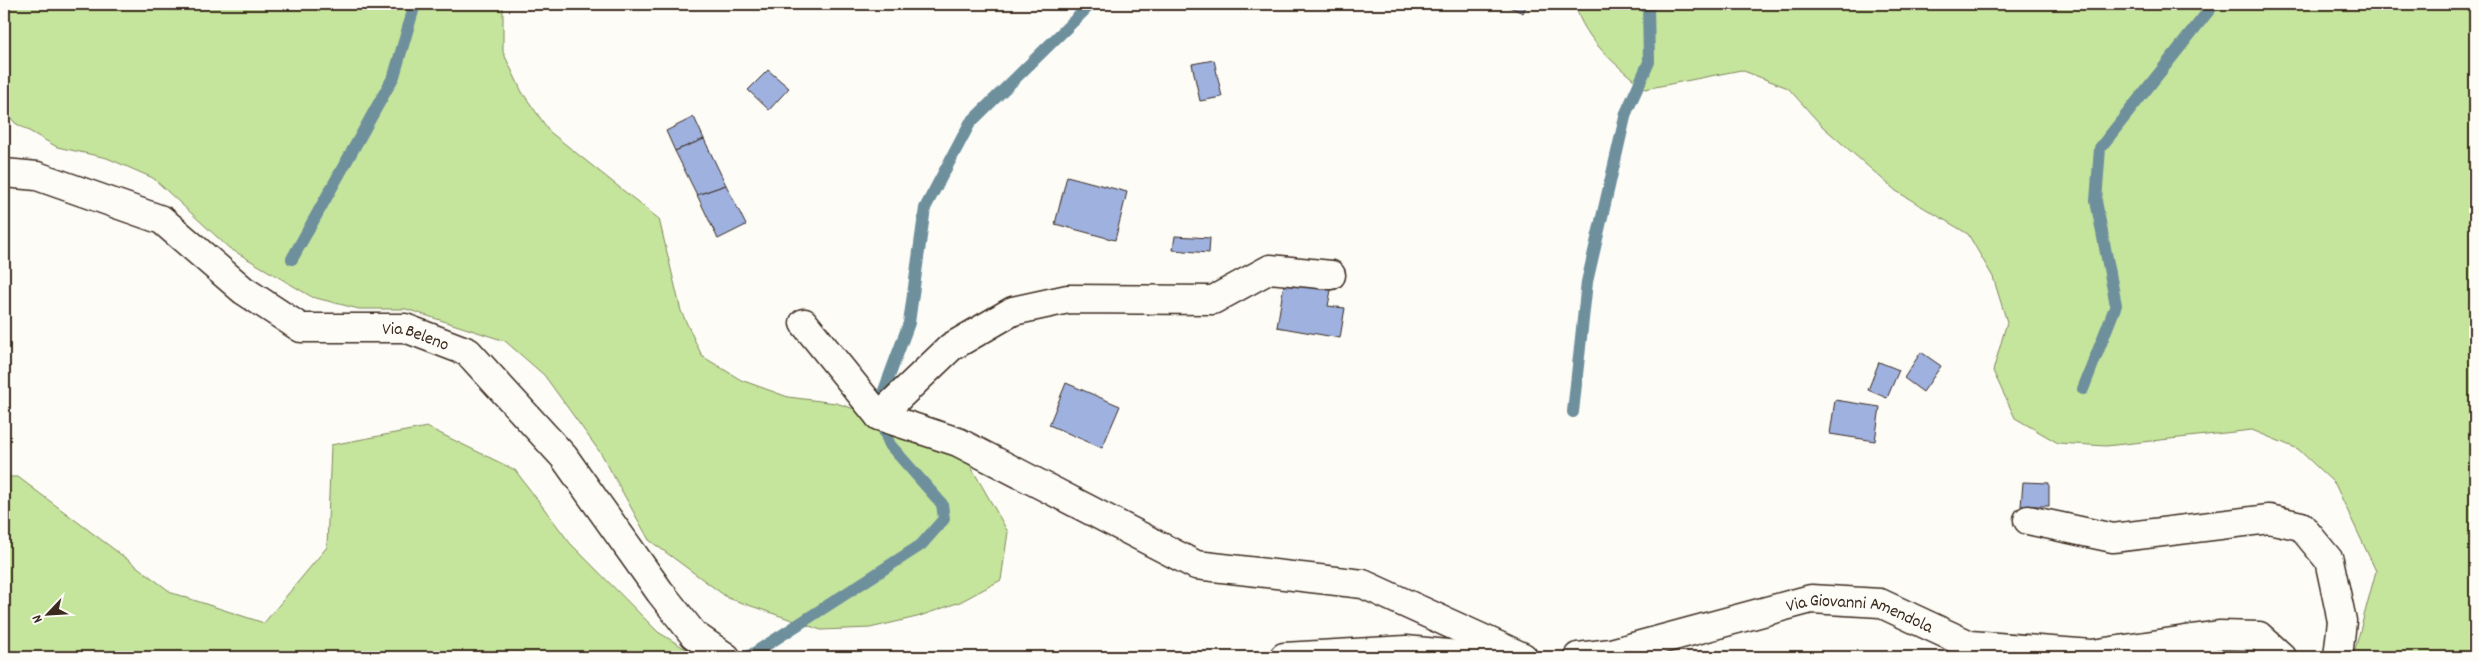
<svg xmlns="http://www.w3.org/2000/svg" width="2479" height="661" font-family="Dekko,sans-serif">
	<rect width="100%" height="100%" fill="#fdfcf7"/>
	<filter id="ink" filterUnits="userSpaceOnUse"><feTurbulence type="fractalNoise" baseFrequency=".02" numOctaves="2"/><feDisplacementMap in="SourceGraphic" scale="10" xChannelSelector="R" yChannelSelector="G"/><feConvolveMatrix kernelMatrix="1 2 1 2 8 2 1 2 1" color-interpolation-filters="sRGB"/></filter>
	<g filter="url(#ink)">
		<g fill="#c5e49c" stroke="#80875d">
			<path d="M4,4h499v48l19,40 28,40 109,87 22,92 21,45 39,24 47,17 48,6 121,39 51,90 -7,48 -41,22 -43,15 -47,11 -49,2 -93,-32 -79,-58 -47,-85 -58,-80 -39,-34 -99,-32h-47l-47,-12 -83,-49 -76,-70 -46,-20 -50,-11 -42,-24 -11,-14z"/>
			<path d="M1575,4h900v653h-122l23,-86 -41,-87 -37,-35 -46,-19 -146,16 -48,-3 -43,-25 -22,-47 14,-49 -14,-45 -25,-43 -72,-43 -74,-65 -34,-38 -47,-18 -96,19c-28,-23 -61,-49 -70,-85z"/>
			<path d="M427,427l88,43 55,73 88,89 41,25h-695v-180h14l154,116 92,30 63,-76 4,-102z"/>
		</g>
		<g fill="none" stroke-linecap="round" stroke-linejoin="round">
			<g stroke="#6e909d" stroke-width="12">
				<path d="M292,259l102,-183 21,-72"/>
				<path d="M2083,389l33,-84 -20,-104 4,-53 114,-144"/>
				<path d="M1573,412l14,-130 39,-169 23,-51 -1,-58"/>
				<path d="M748,657l173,-112 23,-26 -2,-15 -52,-59 -14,-33 33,-89 16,-115 45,-85 121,-119"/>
			</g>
		</g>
		<g fill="#9eb1df" stroke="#3b2a1e">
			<path d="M1503,4h24l-4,9z"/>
			<path d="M1214,60l8,37 -22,4 -8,-37z"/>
			<path d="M768,70l21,18 -20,22 -21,-20z"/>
			<path d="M694,117l10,22 -29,12 -9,-20z"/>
			<path d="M704,139l22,46 -29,10 -22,-44z"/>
			<path d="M1067,176l60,16 -12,48 -60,-16z"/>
			<path d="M726,185l20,40 -28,14 -21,-44z"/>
			<path d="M1175,236l35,2 -1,15 -36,-3z"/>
			<path d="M1284,284l47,6 -3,16 17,2 -5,30 -63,-11z"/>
			<path d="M1921,352l20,14 -18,26 -19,-14z"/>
			<path d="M1879,362l20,8 -12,28 -19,-8z"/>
			<path d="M1066,383l54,23 -18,42 -53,-23z"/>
			<path d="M1835,400l45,7 -5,34 -45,-7z"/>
			<path d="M2023,482l26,1v23h-28z"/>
		</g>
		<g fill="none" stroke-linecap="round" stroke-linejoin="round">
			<defs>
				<g id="minor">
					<path id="s1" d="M4,173l33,3 125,44 81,70 58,38h104l63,24 96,105 96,135 34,43 32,22"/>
					<path d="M804,323l75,93 79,26 238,123 167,19 160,73"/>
					<path d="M879,416l72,-69 62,-36 55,-12 145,1 57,-31 61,6"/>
					<path d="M2028,520l85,18 156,-19 32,7 28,34 13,61 -4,36"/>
					<path d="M1284,657l122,-7 73,7"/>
					<path id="s2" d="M1578,657l33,-4 200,-54 69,4 90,42 122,9 127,-19 40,1 23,21"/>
				</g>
			</defs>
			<use href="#minor" stroke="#3b2a1e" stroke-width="31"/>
			<use href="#minor" stroke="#fdfcf7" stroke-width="28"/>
		</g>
	</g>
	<g text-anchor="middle" stroke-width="5" stroke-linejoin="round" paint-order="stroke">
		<g font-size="18" fill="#3b2a1e" stroke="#fdfcf7">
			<text dy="6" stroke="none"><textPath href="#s1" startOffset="458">Via Beleno</textPath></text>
			<text dy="6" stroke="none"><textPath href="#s2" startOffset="291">Via Giovanni Amendola</textPath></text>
		</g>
	</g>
	<rect width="2479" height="661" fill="none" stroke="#fdfcf7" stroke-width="20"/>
	<rect x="10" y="10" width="2459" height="641" fill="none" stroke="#3b2a1e" stroke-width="2" filter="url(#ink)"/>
	<g transform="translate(48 614) rotate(245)" stroke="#fdfcf7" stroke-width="4" paint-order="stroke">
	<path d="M0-4L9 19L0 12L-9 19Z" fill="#3b2a1e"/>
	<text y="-8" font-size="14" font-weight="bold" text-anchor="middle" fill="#3b2a1e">N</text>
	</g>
</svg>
